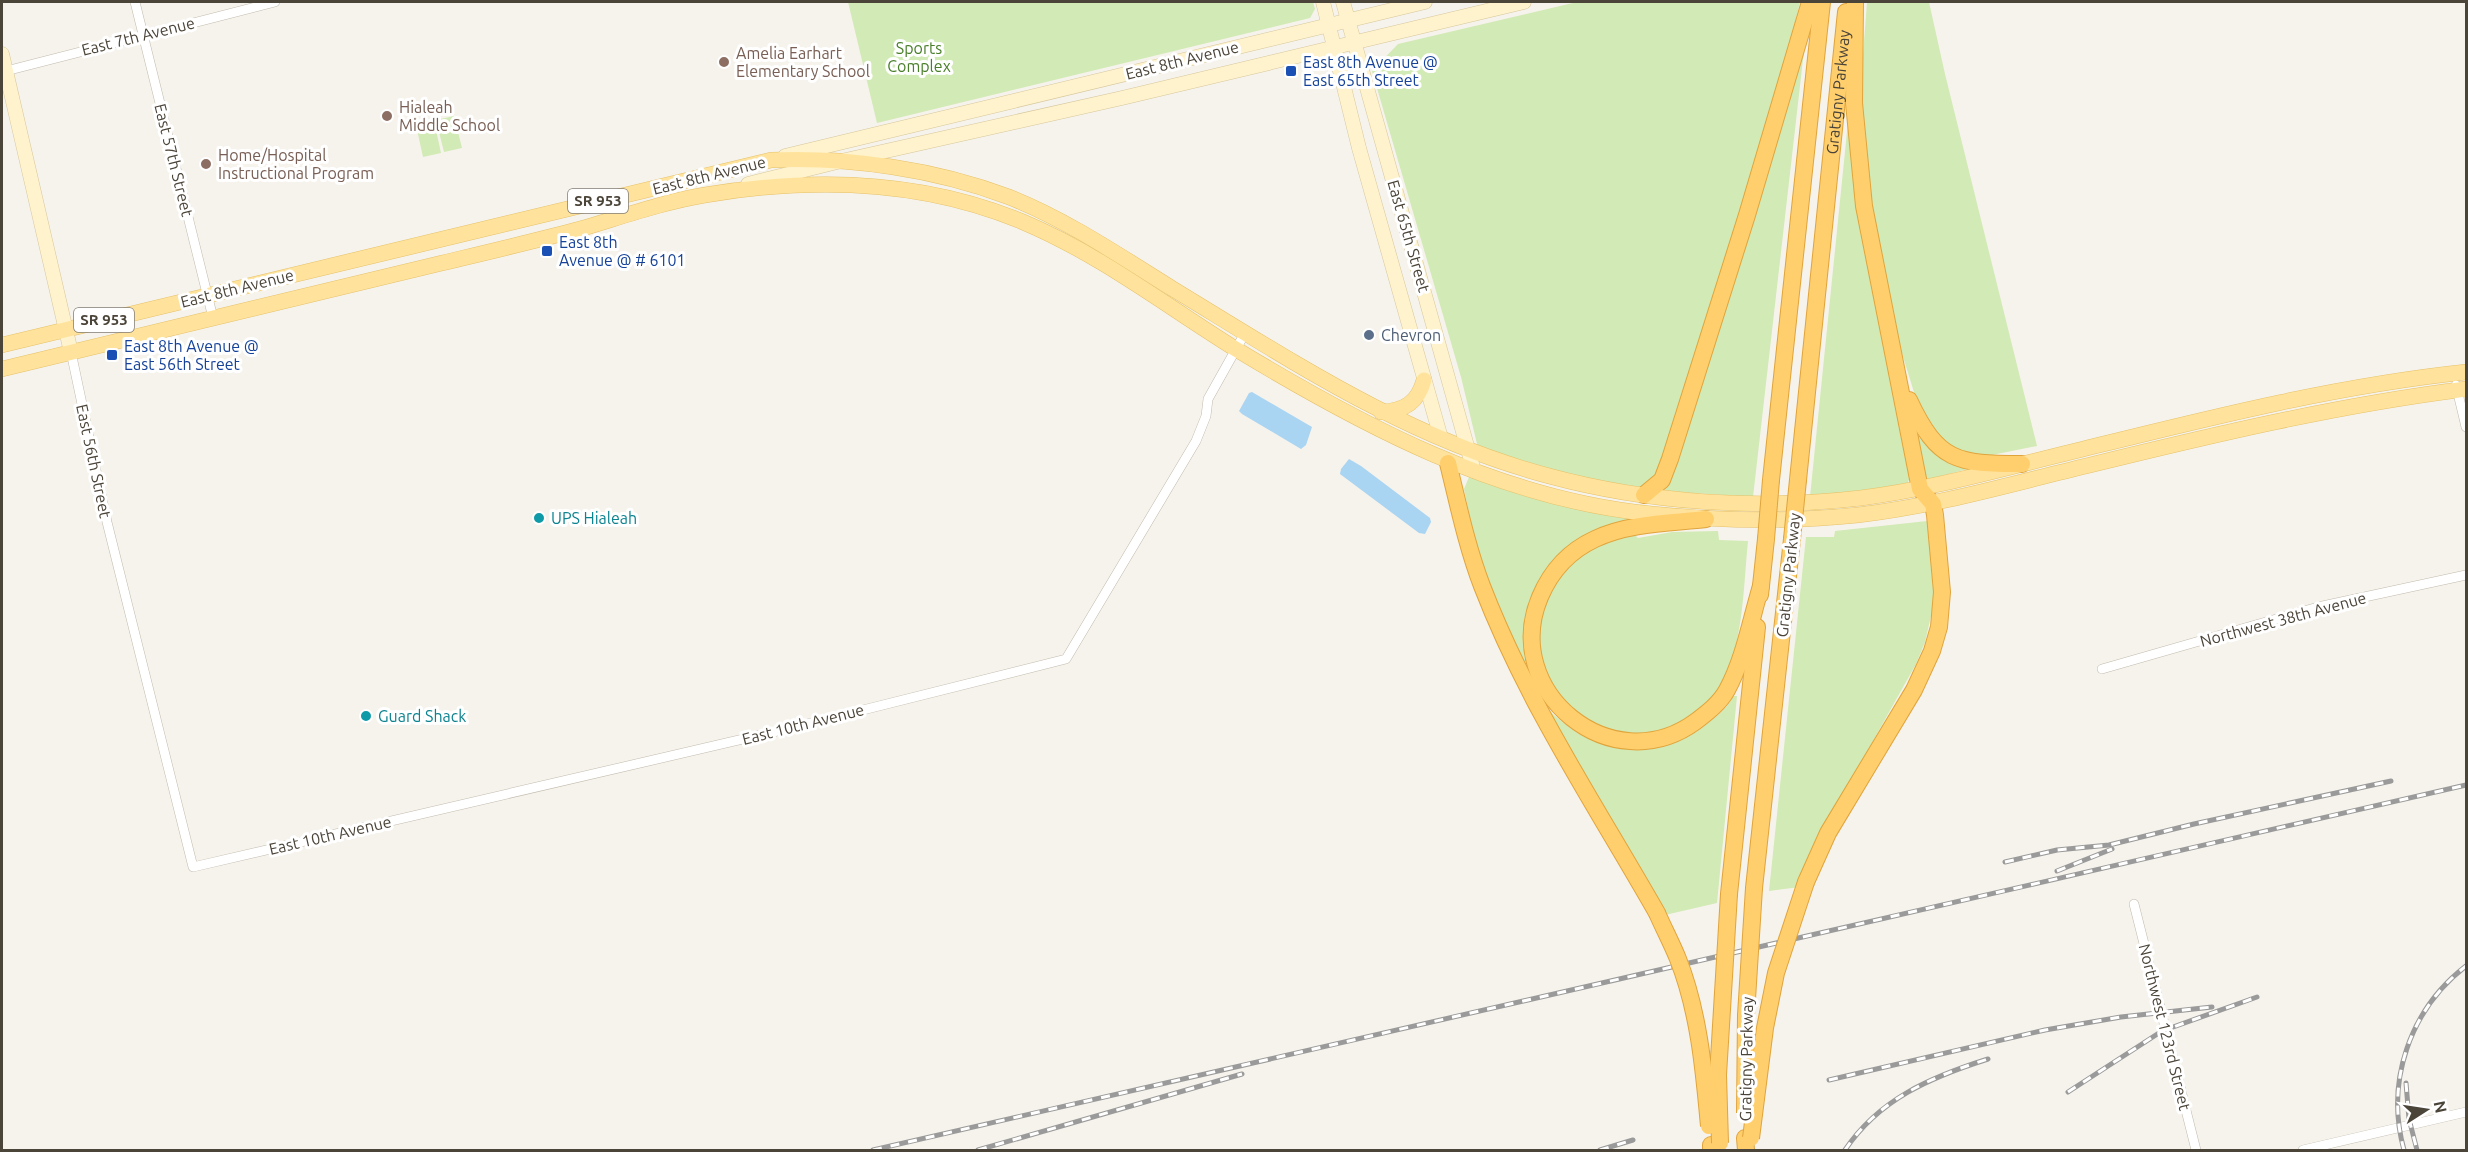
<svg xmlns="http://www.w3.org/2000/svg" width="2468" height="1152" font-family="Ubuntu,sans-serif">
	<rect width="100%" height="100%" fill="#f6f3ec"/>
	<g fill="#d2eab5">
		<path d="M848,2h465l2,7 -5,9 -433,105z"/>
		<path d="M1577,2h223l-22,90 -116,379 -21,17 -60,-10 -100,-30 -4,-4 -16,-67 -89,-306 26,-27z"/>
		<path d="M1867,2h62l16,72 92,372 -50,10 -35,-7 -31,-34 -25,-81 -24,-130 -10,-90v-45z"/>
		<path d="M1805,42l-52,455 -89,-6 7,-15z"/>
		<path d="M1849,112l63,359 -5,14 -97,12z"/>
		<path d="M454,116l8,32 -18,4 -8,-32z"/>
		<path d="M434,121l7,32 -18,4 -7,-32z"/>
		<path d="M1917,435l20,19 34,14 -45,12z"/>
		<path d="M1472,476l177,42 -34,9 -80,68c-11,22 -13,42 -8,66l-4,1 -26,-57 -21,-58 -12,-58 5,-12z"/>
		<path d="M1927,521l7,51v31l-9,39 -9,22 -66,118 -50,105 -31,4 37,-354h28l1,-6z"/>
		<path d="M1718,531l1,9 29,1c-5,49 -4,102 -28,147 -8,14 -23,24 -37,32 -13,8 -32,16 -47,15 -41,-1 -97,-44 -98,-87 -1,-11 4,-40 7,-50 4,-9 13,-23 20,-31 17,-19 44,-27 68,-34l5,5 34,-6z"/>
		<path d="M1733,696h4l-20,207 -52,12 -118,-206c11,9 21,19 34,26 39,21 93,18 127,-12 9,-7 21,-16 25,-27z"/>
	</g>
	<g fill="#a9d4f2">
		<path d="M1252,392l60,35 -6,18 -5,4 -59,-35 -3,-3 10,-18z"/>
		<path d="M1349,459l12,7 69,52 1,4 -6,12 -6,-1 -79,-59 1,-5z"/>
	</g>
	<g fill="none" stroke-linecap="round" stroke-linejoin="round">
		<defs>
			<g id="street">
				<path d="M135,2l78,316"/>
				<path d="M2,72l273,-70"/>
				<path d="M71,352l36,170 86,345 602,-140 271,-68 130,-218 10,-25 2,-17 37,-66"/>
				<path d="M2456,385l10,42"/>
				<path d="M2102,669l216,-62 148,-32"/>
				<path d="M2134,904l62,246"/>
				<path d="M2303,1150l163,-38"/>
			</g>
			<g id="secondary">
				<path d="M1323,2l36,146 82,290"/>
				<path d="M1343,2l131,469"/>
				<path d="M2,54l69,298"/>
				<path d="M785,156l640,-154"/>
				<path d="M748,184l89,-22 285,-64 402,-96"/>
			</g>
			<g id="primary">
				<path d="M2,345l769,-185c79,-3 164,9 238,37 58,23 111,59 164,92 122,74 236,150 376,187 100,27 209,34 312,22 71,-9 140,-29 210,-46 130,-32 262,-66 395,-80"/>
				<path d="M2,369c146,-36 293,-71 440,-106 46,-11 93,-22 138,-34 41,-12 83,-27 125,-34 107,-18 218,-15 318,27 76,32 142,83 211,126 129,78 265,151 418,166 69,7 138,8 206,1 78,-9 153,-31 228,-49 126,-31 252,-61 380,-77"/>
				<path d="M1381,412c24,-1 37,-10 43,-32"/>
			</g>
			<g id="highway">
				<path d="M1909,400c29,62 48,64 113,64"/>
				<path d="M1448,463c10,41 19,84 34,123 45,117 114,220 175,327"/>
				<path d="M1771,480l51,-478"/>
				<path id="s1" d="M1798,480l48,-468"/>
				<path d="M1644,495l18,-15 8,-21 77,-244 63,-213"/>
				<path d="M1706,519c-36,4 -78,4 -111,20 -26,12 -44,32 -55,58 -40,95 72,185 155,125 12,-9 25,-19 32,-32 17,-31 24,-71 34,-104"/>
				<path d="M1760,595l6,-56"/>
				<path d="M1806,882l22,-49 86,-143 18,-39 7,-24 3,-35 -7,-77 -2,-11 -13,-15 -56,-283 -10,-103 1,-101"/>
				<path d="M1754,888l38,-349"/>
				<path d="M1729,894l28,-267"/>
				<path d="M1745,1138l1,12"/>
				<path d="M1711,1145v5"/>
			</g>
		</defs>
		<use href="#street" stroke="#c2bbae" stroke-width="10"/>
		<use href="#secondary" stroke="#d6c79b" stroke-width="15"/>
		<use href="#primary" stroke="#e6c16a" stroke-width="16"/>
		<use href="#highway" stroke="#e0a43c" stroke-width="18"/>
		<use href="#street" stroke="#fff" stroke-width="9"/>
		<use href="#secondary" stroke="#fff3cd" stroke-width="14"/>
		<use href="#primary" stroke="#ffe39c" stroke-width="15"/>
		<use href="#highway" stroke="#ffcf6e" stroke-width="16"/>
		<defs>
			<g id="rail">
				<path d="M2005,862l52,-12 52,-5 85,-21 197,-43"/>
				<path d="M2057,871l55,-22"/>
				<path d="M1829,1080l216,-50 76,-13 91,-10"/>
				<path d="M2406,1083l3,36 8,31"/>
				<path d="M2068,1092l94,-61 95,-34"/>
				<path d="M873,1150l1593,-365"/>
				<path d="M978,1150l264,-76"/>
				<path d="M1600,1150l33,-10"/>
				<path d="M1845,1150c34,-51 86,-73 143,-91"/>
				<path d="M2404,1150c-19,-68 6,-141 62,-184"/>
			</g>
		</defs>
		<use href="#rail" stroke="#9a9a9a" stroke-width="5"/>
		<use href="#rail" stroke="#fff" stroke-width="3" stroke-dasharray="9" stroke-linecap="butt"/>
		<defs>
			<g id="highway-bridge">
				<path d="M1766,539l5,-59"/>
				<path d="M1792,539l6,-59"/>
				<path d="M1657,913c7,16 15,31 21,46 21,53 26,112 31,167"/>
				<path d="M1745,1113l1,-98 8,-127"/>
				<path d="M1751,1138l14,-110 11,-55 30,-91"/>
				<path d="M1720,1143l-2,-68 11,-181"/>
			</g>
		</defs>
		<use href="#highway-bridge" stroke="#e0a43c" stroke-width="18" stroke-linecap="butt"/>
		<use href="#highway-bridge" stroke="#ffcf6e" stroke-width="16"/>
	</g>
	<g fill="#8d6e63" stroke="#fff" stroke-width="2">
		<circle cx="724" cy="62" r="6"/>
		<circle cx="387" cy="116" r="6"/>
		<circle cx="206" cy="164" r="6"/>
	</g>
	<g fill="#1a4fb4" stroke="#fff" stroke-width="2">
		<rect x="1285" y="65" width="12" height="12" rx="3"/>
		<rect x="541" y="245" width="12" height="12" rx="3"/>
		<rect x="106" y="349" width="12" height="12" rx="3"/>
	</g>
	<circle fill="#5c6f8a" stroke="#fff" stroke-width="2" cx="1369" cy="335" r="6"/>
	<g fill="#0f9aa8" stroke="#fff" stroke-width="2">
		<circle cx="539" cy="518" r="6"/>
		<circle cx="366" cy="716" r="6"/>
	</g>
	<g text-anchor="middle" stroke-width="6" stroke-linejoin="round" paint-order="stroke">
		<g fill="#fff" stroke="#817c74" stroke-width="1.5">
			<rect x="568" y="189" width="60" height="24" rx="4.5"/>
			<rect x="74" y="308" width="60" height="24" rx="4.5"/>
		</g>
		<g font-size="15" font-weight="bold" fill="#4b4439">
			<text x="598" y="206">SR 953</text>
			<text x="104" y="325">SR 953</text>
		</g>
		<g font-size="16" fill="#4b4439" stroke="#fff">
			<text transform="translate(138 36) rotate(-14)" y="6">East 7th Avenue</text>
			<text transform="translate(1182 60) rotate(-14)" y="6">East 8th Avenue</text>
			<text dy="6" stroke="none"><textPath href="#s1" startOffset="390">Gratigny Parkway</textPath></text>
			<text transform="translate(174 160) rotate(76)" y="6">East 57th Street</text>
			<text transform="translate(709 175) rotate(-14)" y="6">East 8th Avenue</text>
			<text transform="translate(1409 236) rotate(74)" y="6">East 65th Street</text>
			<text transform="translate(237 288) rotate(-14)" y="6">East 8th Avenue</text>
			<text transform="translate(94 461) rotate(78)" y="6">East 56th Street</text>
			<text transform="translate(1788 575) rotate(-84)" y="6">Gratigny Parkway</text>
			<text transform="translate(2283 619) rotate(-15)" y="6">Northwest 38th Avenue</text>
			<text transform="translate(803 724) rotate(-14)" y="6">East 10th Avenue</text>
			<text transform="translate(330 835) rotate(-13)" y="6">East 10th Avenue</text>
			<text transform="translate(2165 1027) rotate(76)" y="6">Northwest 123rd Street</text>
			<text transform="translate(1746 1059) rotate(-89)" y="6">Gratigny Parkway</text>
		</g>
		<g font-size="16" fill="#4a7f2a" stroke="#fff">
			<text x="919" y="54">Sports<tspan x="919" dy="18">Complex</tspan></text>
		</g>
		<g font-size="16" fill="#785e54" stroke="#fff" text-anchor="start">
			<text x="736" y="59">Amelia Earhart<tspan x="736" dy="18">Elementary School</tspan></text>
			<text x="399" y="113">Hialeah<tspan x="399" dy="18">Middle School</tspan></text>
			<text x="218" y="161">Home/Hospital<tspan x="218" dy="18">Instructional Program</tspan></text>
		</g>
		<g font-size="16" fill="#164399" stroke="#fff" text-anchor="start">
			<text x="1303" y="68">East 8th Avenue @<tspan x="1303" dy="18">East 65th Street</tspan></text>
			<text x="559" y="248">East 8th<tspan x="559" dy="18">Avenue @ # 6101</tspan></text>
			<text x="124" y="352">East 8th Avenue @<tspan x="124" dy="18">East 56th Street</tspan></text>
		</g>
		<g font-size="16" fill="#4e5e75" stroke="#fff" text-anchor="start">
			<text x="1381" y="341">Chevron</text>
		</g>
		<g font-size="16" fill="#0d838f" stroke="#fff" text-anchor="start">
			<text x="551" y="524">UPS Hialeah</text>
			<text x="378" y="722">Guard Shack</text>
		</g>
	</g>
	<rect width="2468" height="1152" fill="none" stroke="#4b4439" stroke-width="6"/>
	<g transform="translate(2426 1110) rotate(78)" stroke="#ffffff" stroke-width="4.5" paint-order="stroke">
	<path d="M0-4.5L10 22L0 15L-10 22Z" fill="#4b4439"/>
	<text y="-9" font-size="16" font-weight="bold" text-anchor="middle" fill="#4b4439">N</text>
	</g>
</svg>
